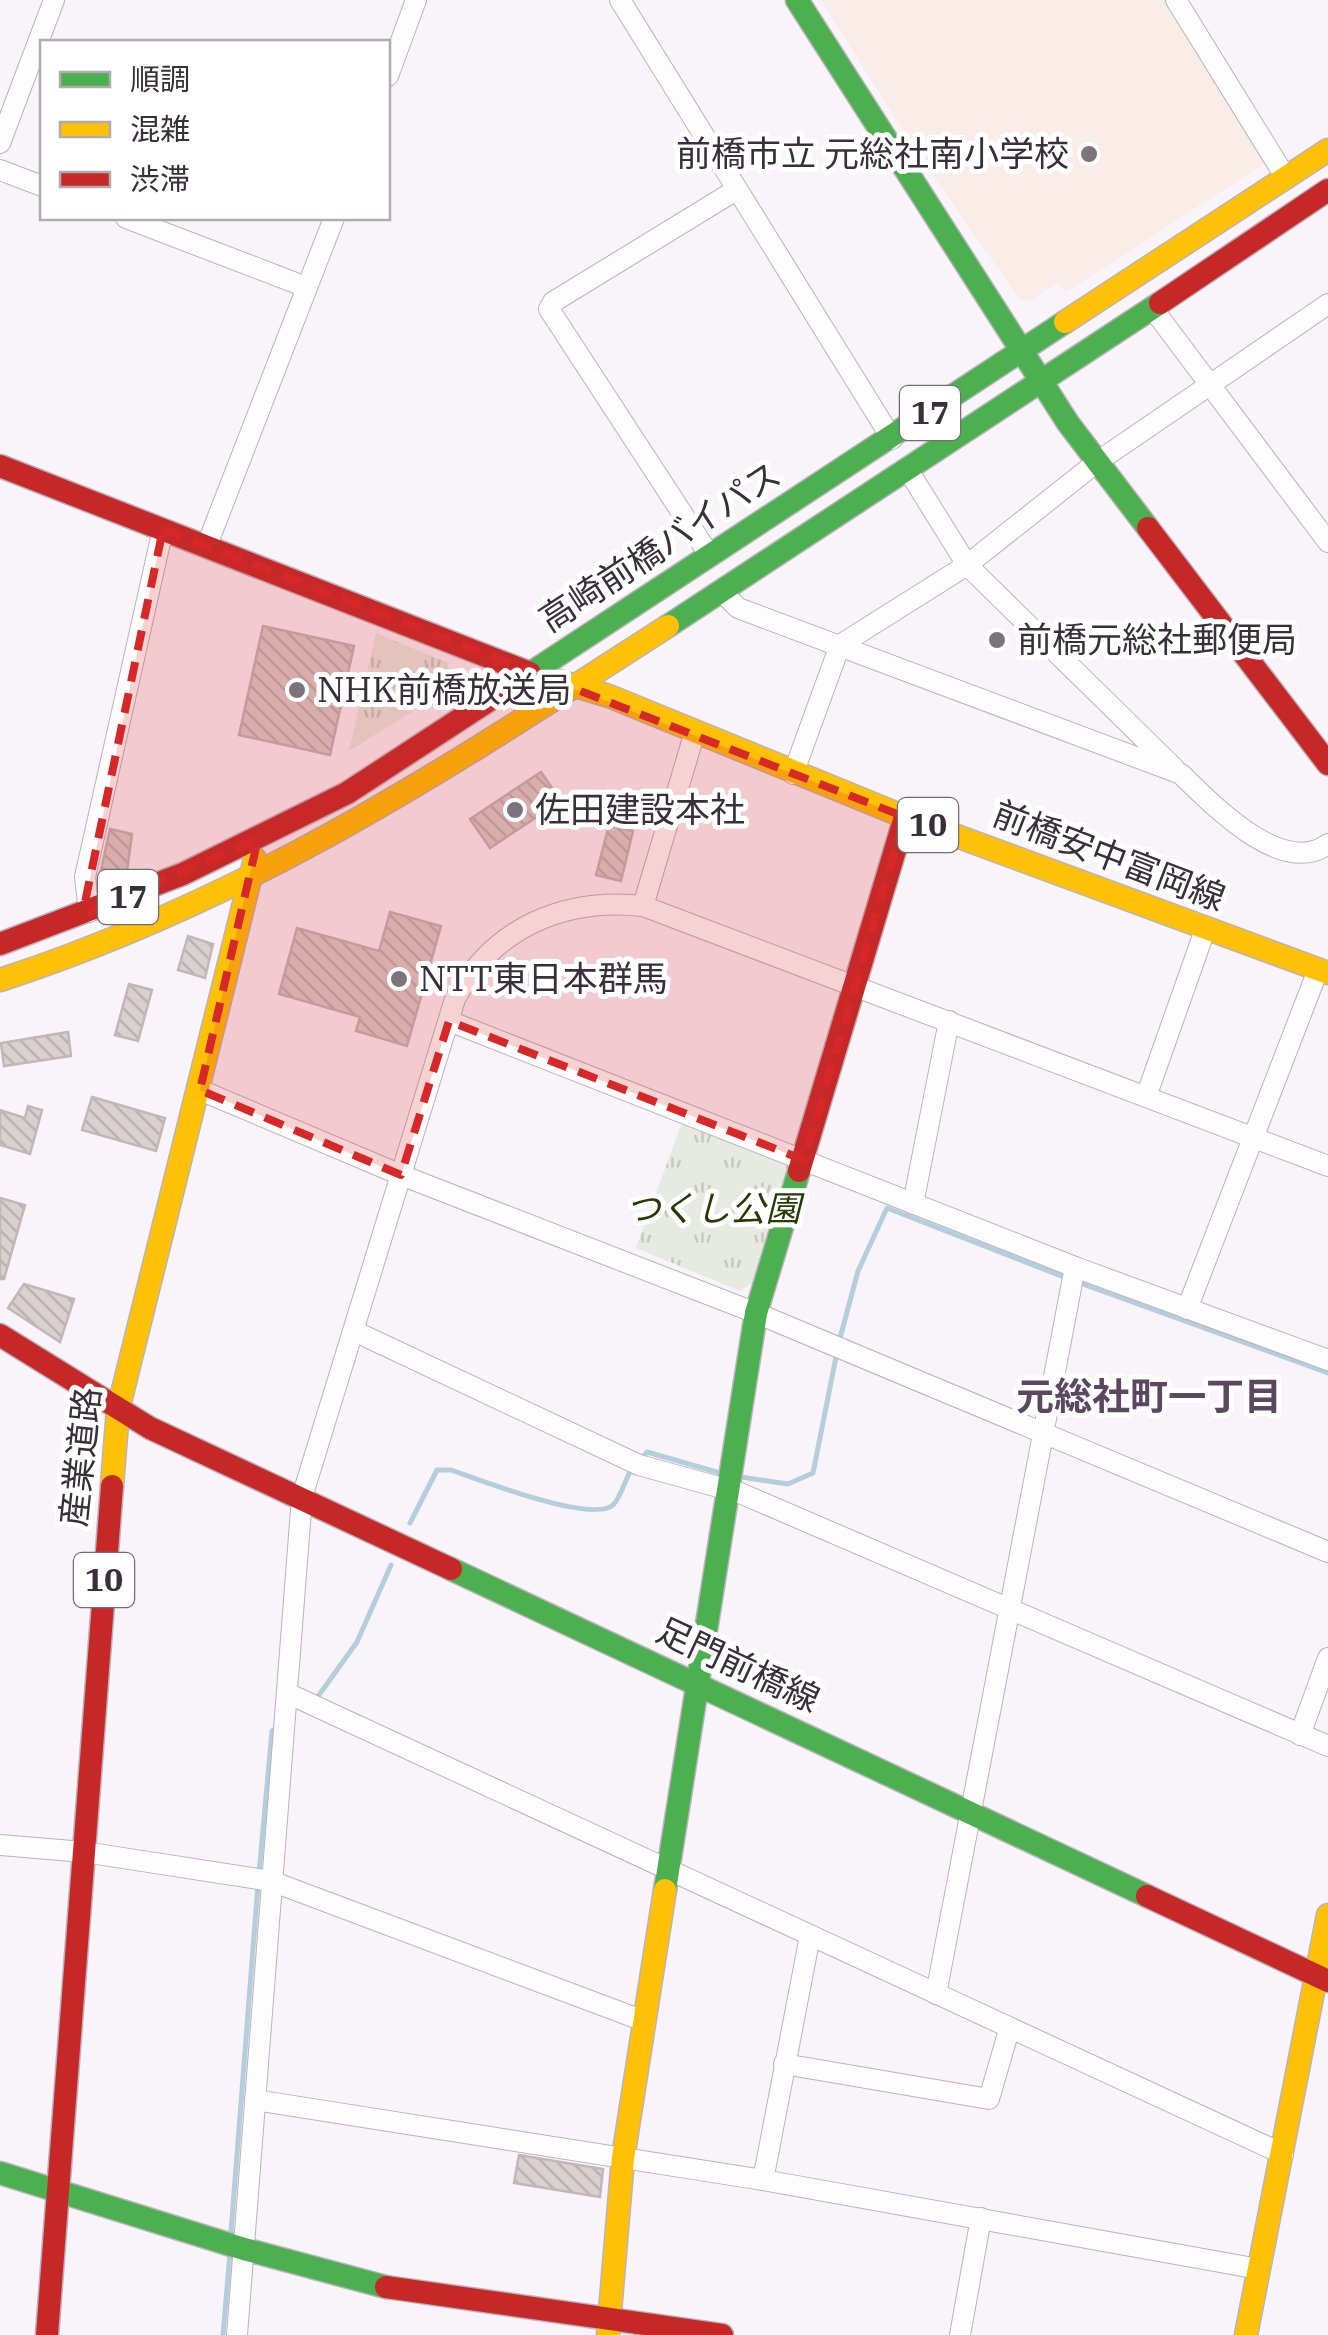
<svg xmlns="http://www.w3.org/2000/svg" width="1328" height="2335" font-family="'IBM Plex Serif','Noto Sans JP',serif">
	<defs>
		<pattern id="park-tufts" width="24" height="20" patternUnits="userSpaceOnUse" patternTransform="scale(2.5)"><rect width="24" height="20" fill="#e6eae1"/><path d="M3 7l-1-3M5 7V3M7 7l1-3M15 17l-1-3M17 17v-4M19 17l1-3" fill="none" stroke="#c6c9c2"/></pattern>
		<pattern id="building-back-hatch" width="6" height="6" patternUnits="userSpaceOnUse" patternTransform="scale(2.5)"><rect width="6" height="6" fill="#d9d0cf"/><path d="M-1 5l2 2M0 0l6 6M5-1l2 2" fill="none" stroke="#bbb3b2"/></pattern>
	</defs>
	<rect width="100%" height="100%" fill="#f9f3fa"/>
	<path fill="#faece7" d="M821,0h344l100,163 -199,129 -8,-10 -28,19 -10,-1 -108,-155z"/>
	<g fill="url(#park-tufts)">
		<path d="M376,633l72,30 -1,27 -98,61z"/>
		<path d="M692,1120l90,36 6,12 -34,114 -14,9 -104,-43 45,-123z"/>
	</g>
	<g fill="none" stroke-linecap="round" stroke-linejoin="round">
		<g stroke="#b5cedd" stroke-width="5">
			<path d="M1080,1283l248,90"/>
			<path d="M839,1342l19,-71 29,-63 182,71"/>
			<path d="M642,1458l5,-6 73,21"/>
			<path d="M741,1477l47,7 25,-11 24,-121"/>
			<path d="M410,1523l27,-53h14c26,9 141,54 162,35 8,-8 12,-25 18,-35"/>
			<path d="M314,1702l43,-60 34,-77"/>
			<path d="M259,1873l13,-142 5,-3"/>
			<path d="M231,2232l27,-348"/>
			<path d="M223,2335l7,-82"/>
		</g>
	</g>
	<g fill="url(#building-back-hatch)" stroke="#c0b8b7" stroke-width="2.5">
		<path d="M263,626l91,20 -24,109 -91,-20z"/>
		<path d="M541,772l20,29 -71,47 -20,-29z"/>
		<path d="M609,825l24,6 -12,50 -25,-6z"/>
		<path d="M110,829l22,5 -5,37 -8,4 -18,-5z"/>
		<path d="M390,912l51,14 -34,120 -51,-15 4,-14 -81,-23 18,-66 82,23z"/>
		<path d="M188,936l25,8 -8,34 -27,-8z"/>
		<path d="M129,984l23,6 -14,51 -23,-6z"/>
		<path d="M68,1032l3,24 -67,10 -3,-23z"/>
		<path d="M92,1097l73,21 -9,33 -74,-21z"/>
		<path d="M28,1106l14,4 -12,44 -30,-9v-35l25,8z"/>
		<path d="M0,1198l25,7 -21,74h-4z"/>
		<path d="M24,1284l50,15 -14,43 -52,-34z"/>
		<path d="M519,2155l84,14 -3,28 -86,-14z"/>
	</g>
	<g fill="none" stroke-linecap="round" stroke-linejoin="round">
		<defs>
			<g id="street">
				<path d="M620,0l272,439"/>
				<path d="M1176,0l110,178"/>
				<path d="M388,76l28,-76"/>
				<path d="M0,143l54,-143"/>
				<path d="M0,170l42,16"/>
				<path d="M126,218l180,69"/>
				<path d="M1153,309l175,233"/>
				<path d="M908,470l59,95 208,204"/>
				<path d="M207,545l127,-327"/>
				<path d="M710,556l-161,-247 4,-7 183,-112"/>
				<path d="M722,592l16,16 443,166c31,30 101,104 147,70"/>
				<path d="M793,774l47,-129 127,-80 130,-103 231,-158"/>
				<path d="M643,906l51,-171"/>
				<path d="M89,912l-4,-35 78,-348"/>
				<path d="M449,1021l626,246 253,93"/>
				<path d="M200,1090l201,85 355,138 572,239"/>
				<path d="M1147,1094l58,-164"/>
				<path d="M913,1204l36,-183"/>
				<path d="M1187,1309l131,-339"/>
				<path d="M354,1331l285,134 101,28 588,253"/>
				<path d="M287,1693l996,461"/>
				<path d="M1300,1735l28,-77"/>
				<path d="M0,1845l84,7 187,29 373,140"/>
				<path d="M936,1994l139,-727"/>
				<path d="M784,2064l205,35 20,-69"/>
				<path d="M255,2100l508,80 496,89"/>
				<path d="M763,2180l47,-244"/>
				<path d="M237,2335l65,-838 153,-498c38,-71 109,-102 188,-93l685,260"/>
				<path d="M960,2335l21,-117"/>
			</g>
			<g id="fast">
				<path d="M797,0l271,423 80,105"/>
				<path d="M668,626l492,-323"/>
				<path d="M508,688l557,-366"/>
				<path d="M451,1569l696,327"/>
				<path d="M665,1890l91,-577 43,-142"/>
				<path d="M0,2173l244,76 142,38"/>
			</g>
			<g id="slow">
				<path d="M1065,322l263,-172"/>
				<path d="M559,681l50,15 296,121 423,156"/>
				<path d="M0,980c254,-83 446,-211 668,-354"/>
				<path d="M112,1486l6,-76 137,-551"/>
				<path d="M608,2335l15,-177 42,-268"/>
				<path d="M1246,2335l82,-420"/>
			</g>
			<g id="jam">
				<path d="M1160,303l168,-113"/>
				<path d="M0,466l530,207"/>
				<path d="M1148,528l180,236"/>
				<path d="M0,944l183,-70 164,-81 161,-105"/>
				<path d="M799,1171l106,-354"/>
				<path d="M0,1335l150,93 301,141"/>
				<path d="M1147,1896l181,85"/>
				<path d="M386,2287l336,48"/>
				<path d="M47,2335l65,-849"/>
			</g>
		</defs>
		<use href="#street" stroke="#bab3bb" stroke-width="22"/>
		<use href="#fast" stroke="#bab3bb" stroke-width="25"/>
		<use href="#slow" stroke="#bab3bb" stroke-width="25"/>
		<use href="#jam" stroke="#bab3bb" stroke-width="25"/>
		<use href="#street" stroke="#fefdfe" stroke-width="20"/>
		<use href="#fast" stroke="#4caf50" stroke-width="22"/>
		<use href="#slow" stroke="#ffc107" stroke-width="22"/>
		<use href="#jam" stroke="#c62828" stroke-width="22"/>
	</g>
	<path fill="#d62828" fill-opacity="0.2" stroke="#d62828" stroke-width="8" stroke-dasharray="20 12" stroke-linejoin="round" d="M163,529l742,288 -101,343 -355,-139 -48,154 -201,-85 58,-251 -169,73 -4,-10z"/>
	<g fill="#7c747d" stroke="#fff" stroke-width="4">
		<circle cx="1089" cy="154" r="10"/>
		<circle cx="997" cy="640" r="10"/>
		<circle cx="297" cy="690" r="10"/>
		<circle cx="515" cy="810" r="10"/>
		<circle cx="399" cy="979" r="10"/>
	</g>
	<g text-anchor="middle" stroke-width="10" stroke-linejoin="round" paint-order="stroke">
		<g fill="#fff" stroke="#746d75" stroke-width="2.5">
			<rect x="900" y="386" width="60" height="54" rx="8"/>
			<rect x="898" y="798" width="60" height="54" rx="8"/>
			<rect x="98" y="870" width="60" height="54" rx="8"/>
			<rect x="74" y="1553" width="60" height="54" rx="8"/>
		</g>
		<g font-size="32" font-weight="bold" fill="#382f3a">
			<text x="930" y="424">17</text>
			<text x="928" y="836">10</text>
			<text x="128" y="908">17</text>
			<text x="104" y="1591">10</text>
		</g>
		<g font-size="35" fill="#382f3a" stroke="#fff" text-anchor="start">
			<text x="1069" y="166" text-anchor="end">前橋市立 元総社南小学校</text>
			<text x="1017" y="652">前橋元総社郵便局</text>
			<text x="317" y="702">NHK前橋放送局</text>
			<text x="535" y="822">佐田建設本社</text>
			<text x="419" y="991">NTT東日本群馬</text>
		</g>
		<g font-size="35" fill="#382f3a" stroke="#fff">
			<text transform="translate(660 547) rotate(-33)" y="12">高崎前橋バイパス</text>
			<text transform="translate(1109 856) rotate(21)" y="12">前橋安中富岡線</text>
			<text transform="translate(81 1457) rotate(-84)" y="12">産業道路</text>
			<text transform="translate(738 1665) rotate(25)" y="12">足門前橋線</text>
		</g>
		<g font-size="35" font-style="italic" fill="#263a06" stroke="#fff">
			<text x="713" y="1221">つくし公園</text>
		</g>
		<g font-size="38" font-weight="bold" fill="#5c4761" stroke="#fff">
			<text x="1149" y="1410">元総社町一丁目</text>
		</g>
	</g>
	<rect x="40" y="40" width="350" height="180" fill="#ffffff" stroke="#afacb0" stroke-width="2.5"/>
	<rect x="60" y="72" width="50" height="15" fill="#4caf50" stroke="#afacb0" stroke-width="2.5"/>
	<text x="130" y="90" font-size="30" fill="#382f3a">順調</text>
	<rect x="60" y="122" width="50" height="15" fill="#ffc107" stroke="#afacb0" stroke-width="2.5"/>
	<text x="130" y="140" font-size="30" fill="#382f3a">混雑</text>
	<rect x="60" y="172" width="50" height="15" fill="#c62828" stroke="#afacb0" stroke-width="2.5"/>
	<text x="130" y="190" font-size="30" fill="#382f3a">渋滞</text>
</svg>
